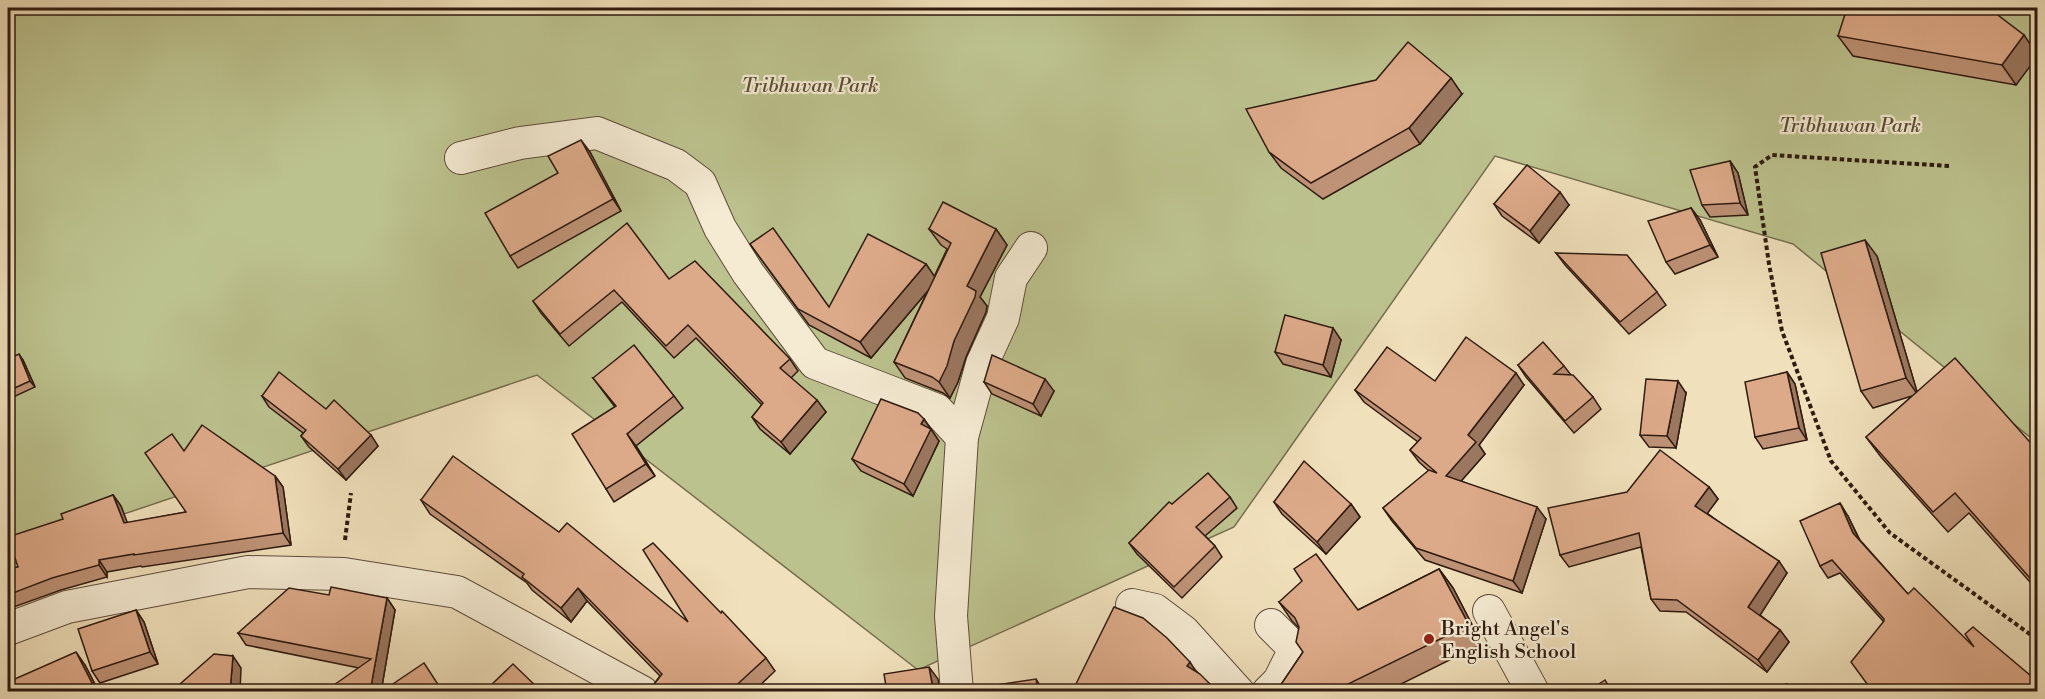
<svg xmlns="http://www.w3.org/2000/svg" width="2045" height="699" font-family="'Libre Bodoni',serif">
	<rect width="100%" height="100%" fill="#f0e0bb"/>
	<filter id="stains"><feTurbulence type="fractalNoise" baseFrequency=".00333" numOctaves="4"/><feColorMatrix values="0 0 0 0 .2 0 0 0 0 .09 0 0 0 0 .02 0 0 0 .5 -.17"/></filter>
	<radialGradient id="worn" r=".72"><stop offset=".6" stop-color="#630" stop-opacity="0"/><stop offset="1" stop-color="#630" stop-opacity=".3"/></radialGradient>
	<path fill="#bcc28e" stroke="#766e4f" stroke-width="1.5" d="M8,8h2029v435l-244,-199 -298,-88 -261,371 -316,143 -381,-295 -529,178z"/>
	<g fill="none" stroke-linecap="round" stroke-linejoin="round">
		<defs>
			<g id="minor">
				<path d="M461,158l59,-15 77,-10 79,32 24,18 20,45 28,45 67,90 122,47 25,27 -11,179 6,76"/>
				<path d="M962,437l20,-73 21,-46 8,-40 20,-30"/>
				<path d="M1132,605l23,5 28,21 55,61"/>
				<path d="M1489,611l44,81"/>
				<path d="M8,629l59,-22 181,-35 96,2 113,18 185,100"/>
				<path d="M1268,692l11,-11 16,-32 -24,-24"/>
			</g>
		</defs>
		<use href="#minor" stroke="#5f4c3b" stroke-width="34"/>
		<g stroke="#2f1b10" stroke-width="4" stroke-dasharray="4.5 3" stroke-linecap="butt">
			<path d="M1949,166l-177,-11 -17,12 14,97 13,67 49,130 59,72 148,107"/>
			<path d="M345,540l6,-47"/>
		</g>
		<use href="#minor" stroke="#f5ebd3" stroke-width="32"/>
	</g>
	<g fill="#be9276" stroke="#2f1b10" stroke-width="1.5">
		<path d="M1838,36l199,18 -21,31 -163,-29z"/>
		<path d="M1462,94l-42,50 -97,55 -42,-31 -12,-16z"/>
		<path d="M590,152l31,59 -103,57 -8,-12 48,-83z"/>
		<path d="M1730,161l8,12 10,42 -38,2 -8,-12z"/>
		<path d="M1494,204l75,1 -30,38 -37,-27z"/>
		<path d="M1691,208l9,12 18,37 -43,17 -9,-12z"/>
		<path d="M929,229h67l11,16 -27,52 7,9 -1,6 -20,45 -8,25 -8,16 -7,-5 -38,-15 -11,-16 33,-70 -56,66 -62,-33 -59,-81 79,63 97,-43 8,13 13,-28 -6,-4z"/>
		<path d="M1556,253l101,39 9,13 -37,29 -64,-69z"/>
		<path d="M1877,256l40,136 120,58v140l-68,-77 -21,19 -67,-75 -15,-20 46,-41 -39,12 -12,-17z"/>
		<path d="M669,279l121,80 8,12 -7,7 35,34 -36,42 -30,-25 -8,-12 10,-12 -66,-67 -22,20 -52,-56 -53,44 -28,-33 -8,-12z"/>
		<path d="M1341,340l-10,37 -48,-13 -8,-12z"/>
		<path d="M8,359l15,1 12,27 -26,12 -1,-3z"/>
		<path d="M1518,365l46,1 7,9 22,22 8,12 -27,24 -48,-56z"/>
		<path d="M1787,372l8,12 12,56 -44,9 -8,-12z"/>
		<path d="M593,378l81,18 9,12 -47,38 19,30 -41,26 -8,-13 9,-82z"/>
		<path d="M1435,381l89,4 -45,60 6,9 -24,27 85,38 -24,74 -97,-33 -33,-39 -9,-13 46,-37 -10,-9 -9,-12 8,-8 -54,-40 -9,-12z"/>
		<path d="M984,382l70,9 -13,25 -49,-22z"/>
		<path d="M1686,393l-10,55 -27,-1 -9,-12z"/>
		<path d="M262,396l64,13 52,37 -32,34 -37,-33 -8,-11 2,-3 -34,-26z"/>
		<path d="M924,419l15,22 -26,55 -52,-25 -9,-12z"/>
		<path d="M184,451l91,25 8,11 8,58 -149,22 -1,-1 -34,6v5l-46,13 -53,19v-40l10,-2 45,-48 50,-24 8,11 6,17 59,-11z"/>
		<path d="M1709,487l9,12 -11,14 80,60 -27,42 20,15 9,12 -22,30 -81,-60 -26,-1 -9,-12 -10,-52 -72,20 -9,-12z"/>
		<path d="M1230,497l7,11 -32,28 10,10 7,11 -40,41 -45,-44 -8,-11 43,-39z"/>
		<path d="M421,500l138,32 129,90 33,-9 45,45 9,13 -22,21h-105l12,-16 -73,-75 -16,21 -39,-32 -5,-7 -97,-69z"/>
		<path d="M1274,502l77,2 9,13 -34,37 -44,-40z"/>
		<path d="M1848,516l12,24 48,54 66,53 63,34 -153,-59 -44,-49 -12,5 -8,-12z"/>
		<path d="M1439,569l14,19 29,56 -97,48h-101l-4,-6 23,-34 -4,-24 -7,-7 -13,-19 79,8z"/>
		<path d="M387,598l8,12 -14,82 -22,-24 -113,-23 -8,-12z"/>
		<path d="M136,610l8,12 14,42 -58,19 -8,-12z"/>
		<path d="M85,665l14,27 -91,-1v-9z"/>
	</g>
	<g fill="#9b7760" stroke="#2f1b10" stroke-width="1.5">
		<path d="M2024,35l13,19v3l-21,28 -14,-20z"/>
		<path d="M1451,78l11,16 -42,50 -11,-16z"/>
		<path d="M581,140l9,12 31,59 -8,-12z"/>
		<path d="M1730,161l8,12 10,42 -8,-12z"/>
		<path d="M1560,192l9,13 -30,38 -9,-12z"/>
		<path d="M1691,208l9,12 18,37 -8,-12z"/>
		<path d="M996,229l11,16 -27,52 7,9 -1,6 -20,45 -8,25 -8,16 -11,-16 15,-41 13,-55z"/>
		<path d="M1865,240l12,16 41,139 -12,-17z"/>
		<path d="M926,264l11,16 -66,78 -11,-16z"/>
		<path d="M1333,328l8,12 -10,37 -8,-12z"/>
		<path d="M19,354l4,6 12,27 -5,-6z"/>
		<path d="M1787,372l8,12 12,56 -8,-12z"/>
		<path d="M1516,373l8,12 -45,60 6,9 -30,34 -9,-12 22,-41z"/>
		<path d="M1045,379l9,12 -13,25 -8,-12z"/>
		<path d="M1678,381l8,12 -10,55 -9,-12z"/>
		<path d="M817,400l9,12 -36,42 -9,-12z"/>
		<path d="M924,419l15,22 -26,55 -9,-12 17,-60z"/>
		<path d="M627,434l9,12 19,30 -9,-12z"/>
		<path d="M371,435l7,11 -32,34 -8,-11z"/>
		<path d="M275,476l8,11 8,58 -8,-12z"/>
		<path d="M1709,487l9,12 -14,19 -9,-12z"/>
		<path d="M113,495l8,11 11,29 -8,-12z"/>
		<path d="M1840,503l8,13 14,30 -9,-13z"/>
		<path d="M1351,504l9,13 -34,37 -9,-12z"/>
		<path d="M1537,507l9,12 -24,74 -9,-12z"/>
		<path d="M99,560l8,12v5l-8,-12z"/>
		<path d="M1779,561l8,12 -30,47 -9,-13z"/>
		<path d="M1439,569l14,19 29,56 -13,-19z"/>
		<path d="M578,588l9,13 -16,21 -10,-14z"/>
		<path d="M387,598l8,12 -14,82h-11z"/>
		<path d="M136,610l8,12 14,42 -8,-12z"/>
		<path d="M1780,630l9,12 -22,30 -9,-12z"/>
		<path d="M76,652l9,13 14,27h-1l-4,-5z"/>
		<path d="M233,656l8,12 -1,24h-10z"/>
		<path d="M1190,662l8,13 -11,-9z"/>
		<path d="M929,667l9,12 2,13h-5l-2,-3z"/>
		<path d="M1036,679l8,13h-6z"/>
	</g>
	<g fill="#ddaa89" stroke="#2f1b10" stroke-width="1.5">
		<path d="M1847,8h126l22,5 29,22 -22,30 -164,-29z"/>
		<path d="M1408,42l43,36 -42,50 -98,55 -42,-31 -23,-43 130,-29z"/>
		<path d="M581,140l32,59 -103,57 -25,-43 73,-40 -10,-17z"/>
		<path d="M1730,161l10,42 -38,2 -12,-35z"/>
		<path d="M1527,165l33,27 -30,39 -36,-27z"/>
		<path d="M943,202l53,27 -29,57 9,5 -1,6 -21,44 -7,25 -8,16 -7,-5 -38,-15 57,-119 -22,-14z"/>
		<path d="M1691,208l19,37 -44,17 -18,-41z"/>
		<path d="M627,223l42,56 26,-18 95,98 -10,9 37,32 -36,42 -29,-25 11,-14 -75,-78 -22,21 -52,-56 -54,44 -27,-33z"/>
		<path d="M773,228l56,79 39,-73 58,30 -66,78 -62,-33 -48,-65z"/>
		<path d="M1865,240l41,138 -45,13 -40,-138z"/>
		<path d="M1556,253l71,2 30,37 -37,30z"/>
		<path d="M1285,315l48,13 -10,37 -48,-13z"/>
		<path d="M1466,337l50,36 -48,62 8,7 -30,34 91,31 -24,74 -97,-33 -33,-40 46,-38 8,3 -27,-23 11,-12 -66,-48 32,-43 48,34z"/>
		<path d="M1543,342l21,24 -10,8 19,1 20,22 -28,24 -47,-56z"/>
		<path d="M634,345l40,51 -47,38 19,30 -40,25 -34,-55 44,-28 -23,-28z"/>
		<path d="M19,354l11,27 -22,10v-32z"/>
		<path d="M992,355l53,24 -12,25 -49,-22z"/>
		<path d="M1955,358l82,92v136l-82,-93 -22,19 -67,-75z"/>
		<path d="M279,372l47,37 8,-9 37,35 -33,34 -37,-33 5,-6 -44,-34z"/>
		<path d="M1787,372l12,56 -44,9 -10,-55z"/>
		<path d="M1646,379l32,2 -11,55 -27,-1z"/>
		<path d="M881,399l37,14 6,6 -3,5 10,5 -27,55 -52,-25z"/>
		<path d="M202,425l73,51 8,57 -149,22v-1l-35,6v5l-47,13 -44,17v-26l10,-2 -10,-30 55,-18 -2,-5 52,-19 11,28 62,-11 -41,-59 27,-19 12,17z"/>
		<path d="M1660,450l49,37 -14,19 84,55 -31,46 32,23 -22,30 -81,-60 -26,-1 -12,-66 -79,22 -12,-47 79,-16z"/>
		<path d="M453,456l106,76 8,-9 121,99 -45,-72 10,-7 68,70 1,-2 44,47 -37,34h-81l14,-18 -84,-86 -17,20 -39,-31 2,-3 -103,-74z"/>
		<path d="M1304,461l47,43 -34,38 -43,-40z"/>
		<path d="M1208,473l22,24 -34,30 19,19 -41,41 -45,-44 40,-41 3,2z"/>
		<path d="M1840,503l13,30 55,61 6,-6 60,59 -9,-13 8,-7 64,54v11h-164l-22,-30 33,-41v-2l-52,-59 -12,6 -20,-45z"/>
		<path d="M1316,554l42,56 81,-41 30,56 -133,65 -8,-3 -3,5h-37l-8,-6 23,-34 -7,-10 3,-15 -4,-9 -16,-16 23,-21 -8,-12z"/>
		<path d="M331,587l56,11 -17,94h-46l47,-33 -133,-26 51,-45 40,7z"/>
		<path d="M1114,607l29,11 24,20 23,24 -3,4 13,8 18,18h-146z"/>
		<path d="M136,610l14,42 -58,19 -14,-42z"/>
		<path d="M76,652l18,35 -9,5h-73l-4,-4v-6z"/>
		<path d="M214,654l19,2 -3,36h-59z"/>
		<path d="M424,663l19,29h-54l-2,-4z"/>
		<path d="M513,664l29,28h-55l-1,-2z"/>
		<path d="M929,667l4,22 3,3h-49l-3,-18z"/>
		<path d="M1036,679l2,13h-77l2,-2z"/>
		<path d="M1605,680l7,12h-25z"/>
		<path d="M1787,684l2,8h-32z"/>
	</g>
	<circle fill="#8f2418" stroke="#f5ebd3" stroke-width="2" cx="1429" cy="639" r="6"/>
	<g text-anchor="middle" stroke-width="4.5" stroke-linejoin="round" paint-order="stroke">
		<g font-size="20" font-style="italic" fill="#594d36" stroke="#f5ebd3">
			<text x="810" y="92">Tribhuvan Park</text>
			<text x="1850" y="132">Tribhuwan Park</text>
		</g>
		<g font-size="20" fill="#2f1b10" stroke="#f5ebd3" text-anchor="start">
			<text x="1441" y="635">Bright Angel's<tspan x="1441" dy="23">English School</tspan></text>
		</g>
	</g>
	<rect width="2045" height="699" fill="none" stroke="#f0e0bb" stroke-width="30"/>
	<rect x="9" y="9" width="2027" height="681" fill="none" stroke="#2f1b10" stroke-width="3"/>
	<rect x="15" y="15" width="2015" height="669" fill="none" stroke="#2f1b10" stroke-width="1.5"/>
	<rect width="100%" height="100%" filter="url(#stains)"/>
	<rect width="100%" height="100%" fill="url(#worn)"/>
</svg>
